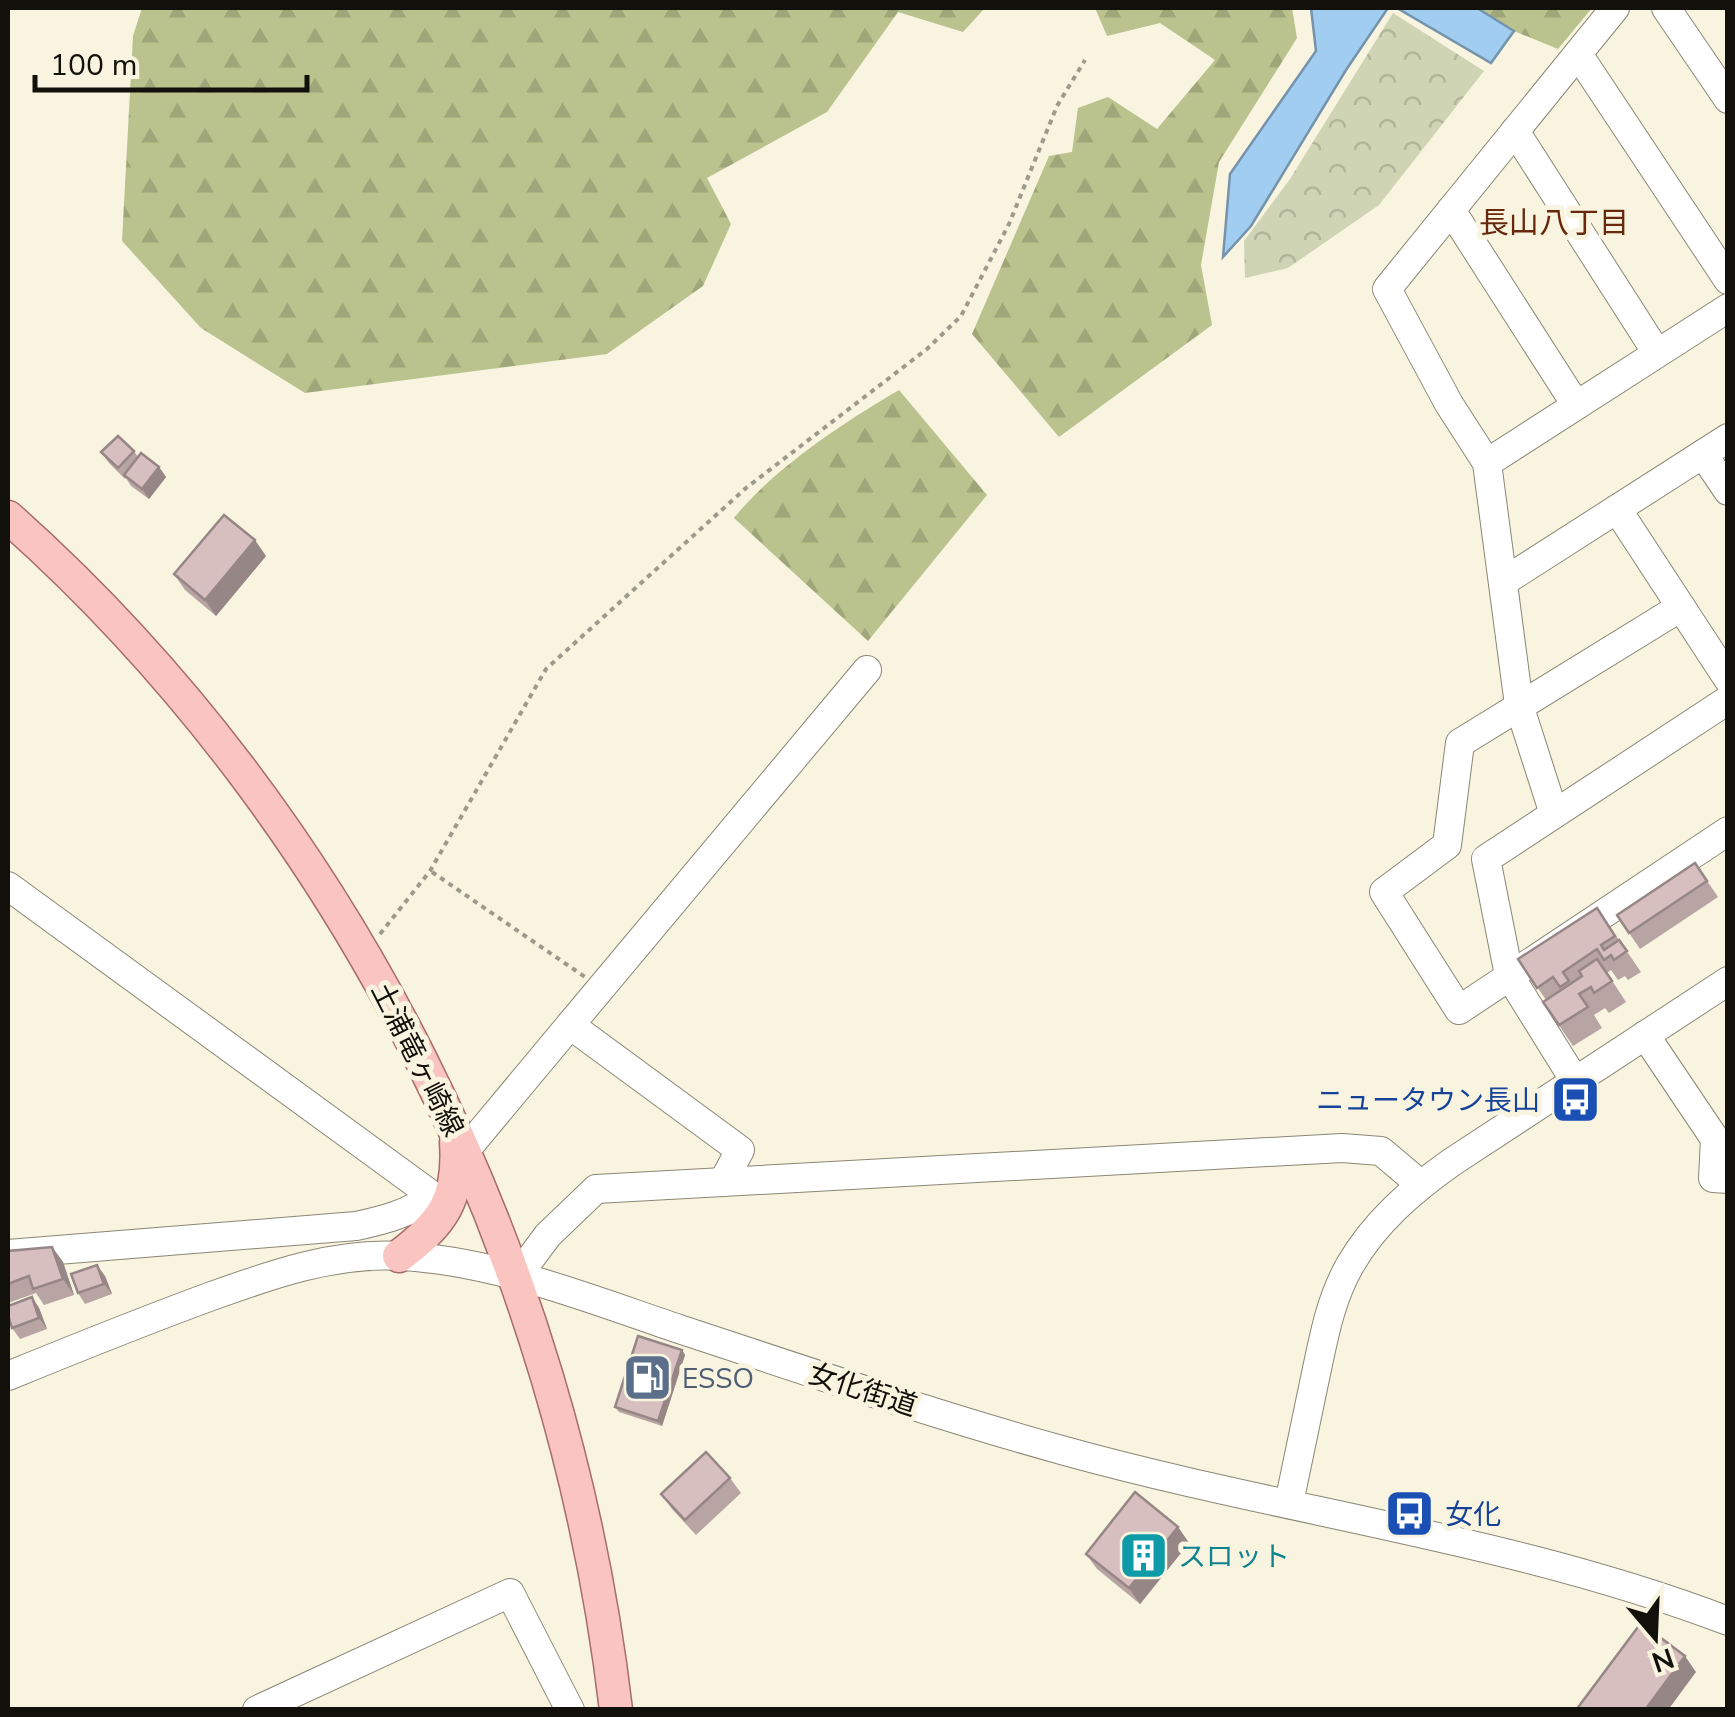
<svg xmlns="http://www.w3.org/2000/svg" width="1735" height="1717" font-family="'Nunito Sans','Noto Sans JP',sans-serif">
	<defs>
		<pattern id="forest-firs" width="22" height="20" patternUnits="userSpaceOnUse" patternTransform="scale(2.5)"><rect width="22" height="20" fill="#bac28e"/><path d="M5 1l3.5 6h-7zM16 11l3.5 6h-7z" fill="#9fa679"/></pattern>
		<pattern id="park-crowns" width="20" height="18" patternUnits="userSpaceOnUse" patternTransform="scale(2.5)"><rect width="20" height="18" fill="#cfd4b4"/><path d="M2 6a3 3 0 1 1 6 0M12 15a3 3 0 1 1 6 0" fill="none" stroke="#b1b599"/></pattern>
	</defs>
	<rect width="100%" height="100%" fill="#f8f4e0"/>
	<g fill="url(#forest-firs)">
		<path d="M142,8h843l-22,24 -65,-20 -71,100 -120,66 24,46 -28,62 -96,68 -302,39 -104,-65 -79,-87 11,-205z"/>
		<path d="M1095,8h197l5,30 -78,124 -18,103 11,60 -153,112 -87,-103 77,-178 23,-4 6,-44 30,-11 49,32 58,-69 -55,-37 -53,13z"/>
		<path d="M1477,8h115l-34,41 -44,-18z"/>
		<path d="M899,390l88,105 -119,146 -134,-123c39,-49 110,-96 165,-128z"/>
	</g>
	<path fill="url(#park-crowns)" d="M1393,13l91,58 -105,134 -91,63 -43,10 -1,-37 46,-62z"/>
	<g fill="#a0cdf0" stroke="#7594ab" stroke-width="2.5">
		<path d="M1311,8h77l-42,62 -95,156 -28,31 7,-83 86,-123z"/>
		<path d="M1397,8h80l37,23 -23,32z"/>
	</g>
	<g fill="none" stroke-linecap="round" stroke-linejoin="round">
		<defs>
			<g id="minor">
				<path d="M1666,8l62,91"/>
				<path d="M1578,54l150,226"/>
				<path d="M1515,131l142,222"/>
				<path d="M1451,210l125,195"/>
				<path d="M1703,454l25,37"/>
				<path d="M1487,463l241,-155"/>
				<path d="M1617,509l111,170"/>
				<path d="M1503,582l225,-144"/>
				<path d="M1681,607l-221,136 -13,102 -63,47 75,118 269,-179"/>
				<path d="M1554,814l-35,-109 -32,-242 -38,-59 -62,-115 228,-281"/>
				<path d="M8,886l425,310c-23,17 -48,24 -77,30l-348,28"/>
				<path d="M570,1025l297,-355"/>
				<path d="M1645,1035l70,104 -2,39 15,1"/>
				<path d="M1575,1081l-66,-106 -23,-116 242,-159"/>
				<path d="M465,1151l105,-126 170,125 -17,32"/>
				<path d="M516,1278l32,-43 48,-46 746,-41 39,3 39,33"/>
				<path d="M8,1376c66,-27 133,-54 201,-79 61,-22 125,-45 192,-41 95,5 189,43 278,73 128,42 256,86 386,122 220,61 448,88 663,170"/>
				<path d="M1289,1503c8,-40 17,-80 25,-120 9,-41 15,-81 36,-118 25,-43 61,-74 102,-103l276,-181"/>
				<path d="M257,1710l253,-117 60,117"/>
			</g>
			<g id="major">
				<path d="M8,517c341,303 555,741 608,1193"/>
				<path d="M399,1256c44,-33 61,-57 57,-114"/>
			</g>
		</defs>
		<use href="#minor" stroke="#8b8775" stroke-width="30"/>
		<use href="#major" stroke="#a76d66" stroke-width="35"/>
		<g stroke="#9d9a8c" stroke-width="4" stroke-dasharray="5 5" stroke-linecap="butt">
			<path d="M432,872l153,105"/>
			<path d="M380,934l50,-63 116,-202 200,-181 181,-139 34,-33 48,-92 48,-118 28,-46"/>
		</g>
		<use href="#minor" stroke="#fff" stroke-width="28"/>
		<use href="#major" stroke="#fac5c1" stroke-width="32"/>
	</g>
	<g fill="#b8a4a3">
		<path d="M134,451l4,6 21,10 7,10 -17,22 -18,-13 -5,-8 -1,1 -16,-16 -8,-11z"/>
		<path d="M266,556l-50,60 -31,-26 -11,-16z"/>
		<path d="M1695,863l23,34 -78,52 -23,-34z"/>
		<path d="M1597,908l44,64 -13,8 -3,-4 -7,4 -7,-10 -4,3 19,29 -17,11 -4,-5 -11,7 8,13 -29,18 -30,-44 3,-2 -28,-41z"/>
		<path d="M52,1247l11,15 11,33 -30,10 -8,-12 -28,10v-52z"/>
		<path d="M105,1276l7,18 -27,10 -7,-11z"/>
		<path d="M32,1297l7,11 8,21 -27,10 -8,-11z"/>
		<path d="M682,1350l3,5 -23,71 -43,-14 -4,-5z"/>
		<path d="M730,1478l11,15 -45,42 -24,-26 -11,-15z"/>
		<path d="M1178,1527l11,16 -49,61 -43,-35 -11,-15z"/>
	</g>
	<g fill="#968685">
		<path d="M159,467l7,10 -17,22 -7,-10z"/>
		<path d="M255,540l11,16 -50,60 -11,-16z"/>
		<path d="M52,1247l11,15 11,33 -11,-16z"/>
		<path d="M97,1265l8,11 7,18 -8,-10z"/>
		<path d="M32,1297l7,11 8,21 -8,-11z"/>
		<path d="M682,1350l3,5 -23,71 -4,-5z"/>
		<path d="M1178,1527l11,16 -49,61 -11,-16z"/>
		<path d="M1685,1656l11,16 -28,38h-23z"/>
	</g>
	<g fill="#d6bfbe" stroke="#968685" stroke-width="2.5">
		<path d="M118,436l16,15 -16,17 -17,-16z"/>
		<path d="M141,453l18,14 -17,22 -18,-14z"/>
		<path d="M224,515l31,25 -50,60 -31,-26z"/>
		<path d="M1695,863l12,18 -78,52 -12,-18z"/>
		<path d="M1597,908l18,28 -14,9 3,5 15,-10 8,11 -13,9 -3,-5 -7,5 -7,-11 -34,23 6,9 -9,6 -7,-10 -16,11 -19,-29z"/>
		<path d="M1597,959l15,22 -18,12 -3,-6 -12,7 9,13 -29,18 -16,-23 39,-26 -3,-5z"/>
		<path d="M52,1247l11,32 -30,10 -4,-13 -21,8v-33z"/>
		<path d="M97,1265l7,19 -26,9 -7,-19z"/>
		<path d="M32,1297l7,21 -27,10 -4,-13v-9z"/>
		<path d="M638,1336l44,14 -24,71 -43,-14z"/>
		<path d="M706,1452l24,26 -45,42 -24,-26z"/>
		<path d="M1135,1492l43,35 -49,61 -43,-34z"/>
		<path d="M1641,1623l44,33 -40,54h-69z"/>
	</g>
	<defs>
		<symbol id="bus-square" viewBox="-11 -11 22 22"><rect x="-9" y="-9" width="18" height="18" rx="4" fill="#1a4fb4" stroke="#f8f4e0"/><path d="M-5-6H5V4H4V6H2V4H-2V6H-4V4H-5ZM-3.5-4V0h7V-4ZM-3.5 1.2v1.5H-2V1.2ZM2 1.2v1.5H3.5V1.2Z" fill="#fff"/></symbol>
		<symbol id="fuel-square" viewBox="-11 -11 22 22"><rect x="-9" y="-9" width="18" height="18" rx="4" fill="#5c6f8a" stroke="#f8f4e0"/><path d="M-5.5-6h7V0h2V4h1.3V-2.5L3-4.5l.8-.8L6-3V5H2.5V1h-1V6h-7ZM-4.2-4.7v3.2H.2V-4.7Z" fill="#fff"/></symbol>
		<symbol id="building-square" viewBox="-11 -11 22 22"><rect x="-9" y="-9" width="18" height="18" rx="4" fill="#0f9aa8" stroke="#f8f4e0"/><path d="M-4-6H4V6H1V3H-1V6H-4ZM-2.5-4.3h1.7v1.8h-1.7ZM.8-4.3h1.7v1.8H.8ZM-2.5-1h1.7V.8h-1.7ZM.8-1h1.7V.8H.8Z" fill="#fff"/></symbol>
	</defs>
	<g fill-rule="evenodd">
		<use href="#bus-square" x="1548" y="1072" width="55" height="55"/>
		<use href="#fuel-square" x="620" y="1350" width="55" height="55"/>
		<use href="#bus-square" x="1382" y="1486" width="55" height="55"/>
		<use href="#building-square" x="1116" y="1528" width="55" height="55"/>
	</g>
	<g text-anchor="middle" stroke-width="10" stroke-linejoin="round" paint-order="stroke">
		<g font-size="28" fill="#12100a" stroke="#f8f4e0">
			<text transform="translate(418 1059) rotate(63)" y="10">土浦竜ヶ崎線</text>
			<text transform="translate(863 1389) rotate(18)" y="10">女化街道</text>
		</g>
		<g font-size="28" fill="#164399" stroke="#f8f4e0" text-anchor="end">
			<text x="1540" y="1110">ニュータウン長山</text>
			<text x="1445" y="1524" text-anchor="start">女化</text>
		</g>
		<g font-size="28" fill="#4e5e75" stroke="#f8f4e0" text-anchor="start">
			<text x="682" y="1388">ESSO</text>
		</g>
		<g font-size="28" fill="#0d838f" stroke="#f8f4e0" text-anchor="start">
			<text x="1178" y="1566">スロット</text>
		</g>
		<g font-size="30" fill="#68280c" stroke="#f8f4e0">
			<text x="1554" y="233">長山八丁目</text>
		</g>
	</g>
	<rect width="1735" height="1717" fill="none" stroke="#12100a" stroke-width="20"/>
	<g transform="translate(1655 1637) rotate(161)" stroke="#f8f4e0" stroke-width="8" paint-order="stroke">
	<path d="M0-8L18 38L0 25L-18 38Z" fill="#12100a"/>
	<text y="-15" font-size="28" font-weight="bold" text-anchor="middle" fill="#12100a">N</text>
	</g>
	<path d="M35 75v15h272v-15" fill="none" stroke="#12100a" stroke-width="5"/>
	<text x="50" y="75" font-size="30" fill="#12100a" stroke="#f8f4e0" stroke-width="8" paint-order="stroke">100 m</text>
</svg>
